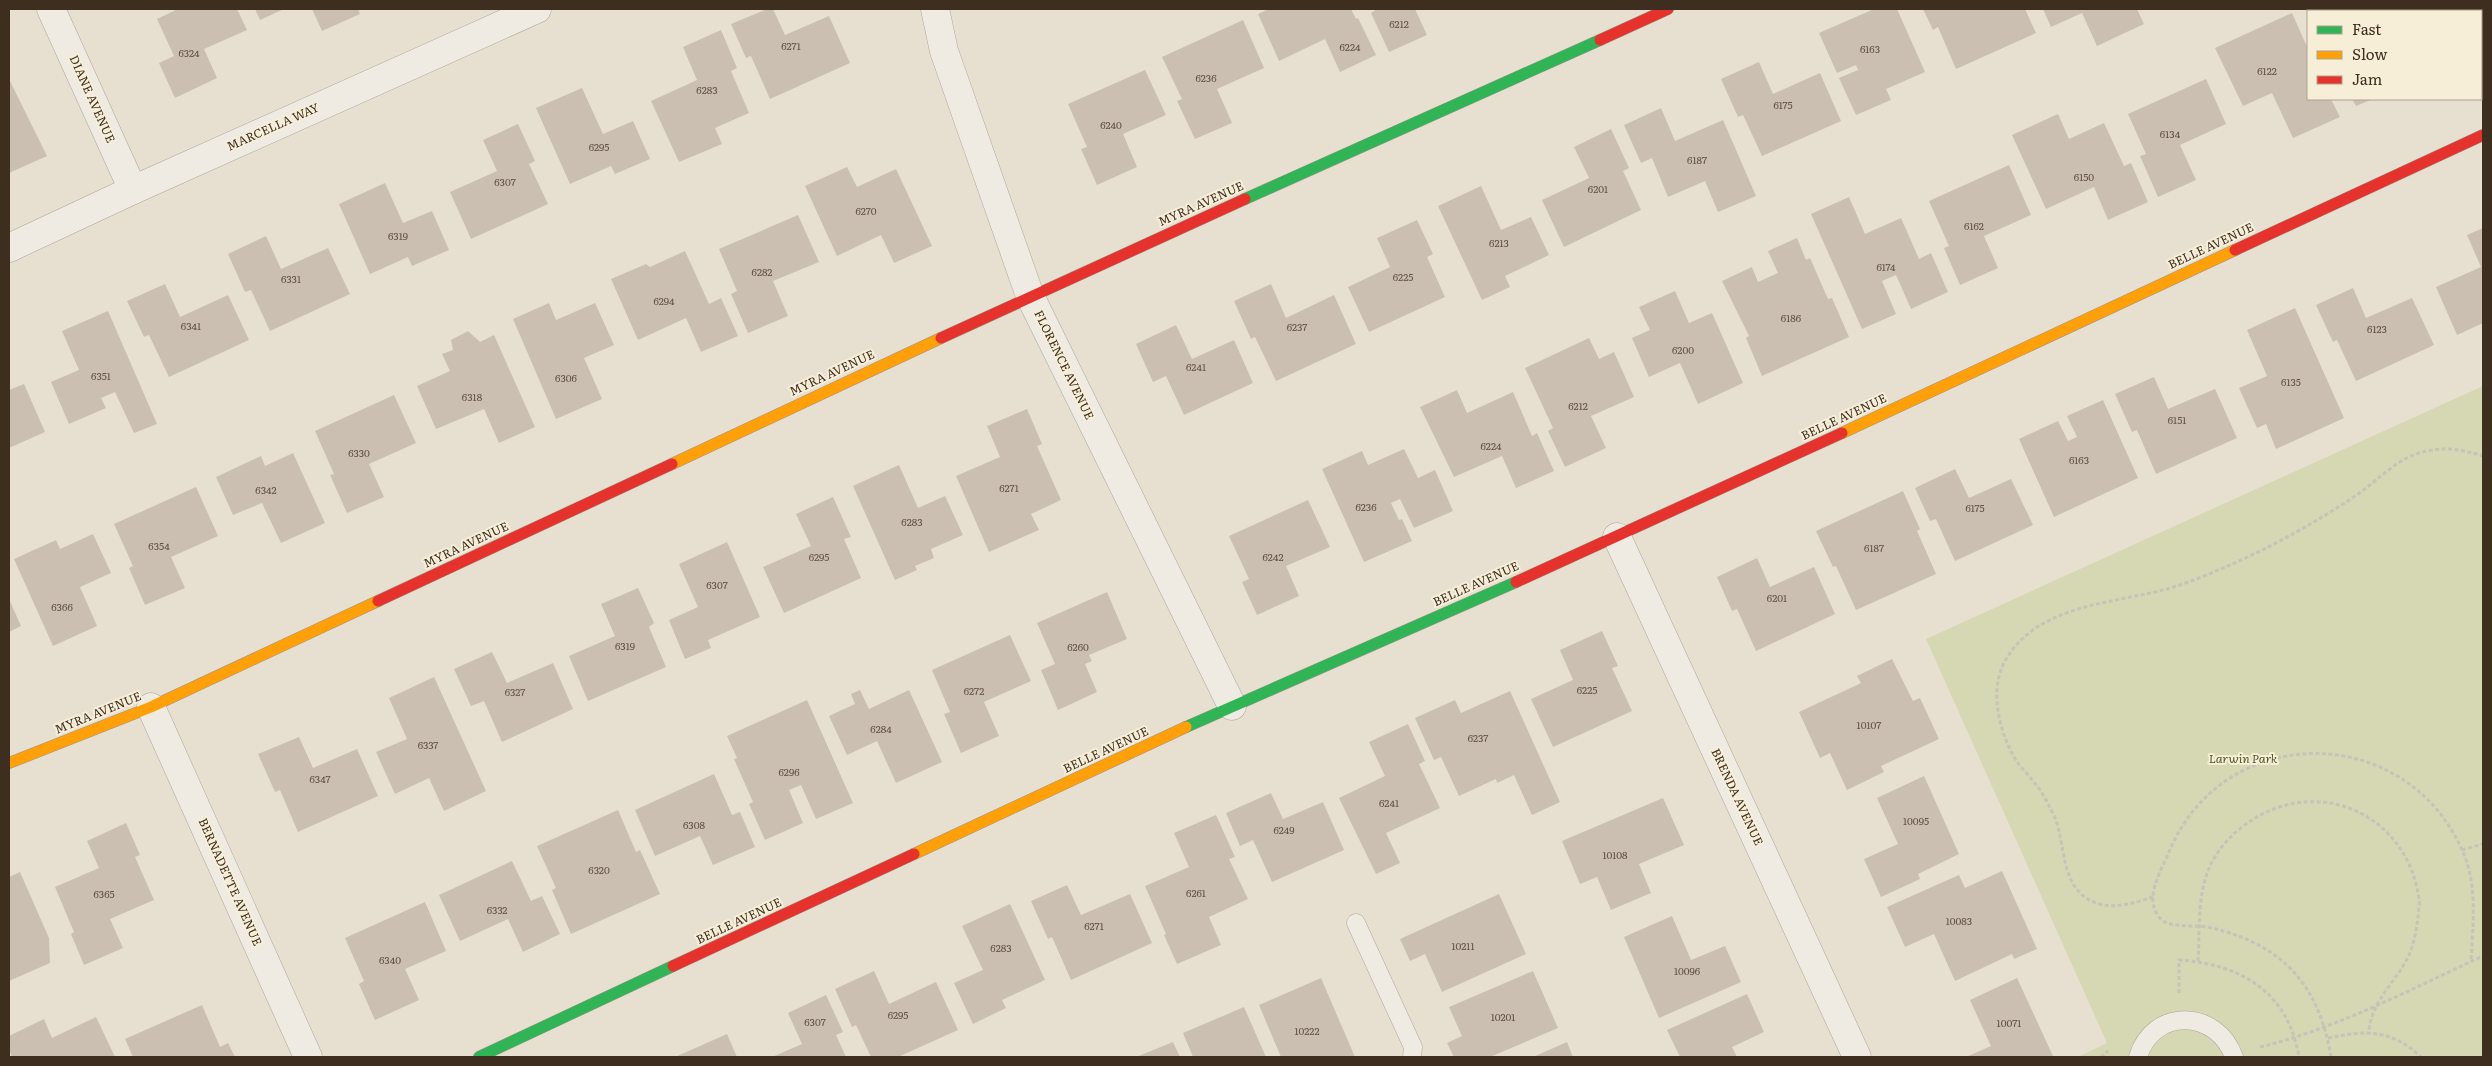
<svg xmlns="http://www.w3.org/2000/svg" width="2492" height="1066" font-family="Literata,serif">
	<rect width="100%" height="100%" fill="#e7e0d1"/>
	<path fill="#d6d7b3" d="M2483,386v671h-405l29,-14 -181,-404z"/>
	<g fill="#cbbfb2">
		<path d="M178,9h59l10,21 -43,19 13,29 -42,20 -16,-35 15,-7 -17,-37z"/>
		<path d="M255,9h29l-24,11z"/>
		<path d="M312,9h46l2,5 -38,17z"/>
		<path d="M767,9h6l12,26 44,-19 21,47 -80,36 -19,-43 -5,2 -15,-34z"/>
		<path d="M1269,9h82l5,10 2,-1 18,37 -36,17 -15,-33 -46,22 -21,-47z"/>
		<path d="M1377,9h38l12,26 -38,17 -18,-39z"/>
		<path d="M1874,9h23l28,63 -39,17 5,11 -35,15 -17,-37 19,-8 -2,-5 -19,8 -18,-40z"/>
		<path d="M1923,9h102l11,24 -80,36 -18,-42 -5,3z"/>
		<path d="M2043,9h94l7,15 -47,22 -15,-33 -31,14z"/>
		<path d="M2362,9h52l1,2h-59z"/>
		<path d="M2436,9h47v5l-2,1v-4h-44z"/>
		<path d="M2292,13l16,36v50h23l9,18 -47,21 -21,-45 -29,13 -28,-58z"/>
		<path d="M1243,20l21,48 -47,21 15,34 -37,16 -18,-38 5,-2 -20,-42z"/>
		<path d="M721,30l16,38 -6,3 18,42 -34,15 7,16 -43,18 -28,-61 46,-21 -14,-33z"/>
		<path d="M1759,62l14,32 47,-21 21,48 -79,35 -19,-41 -5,2 -17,-38z"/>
		<path d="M1145,70l21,45 -43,19 14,33 -40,18 -16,-36 6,-2 -19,-43z"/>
		<path d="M9,79l38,77 -38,17z"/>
		<path d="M2206,79l20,45 -46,21 16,35 -38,17 -18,-41 6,-2 -18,-40z"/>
		<path d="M582,88l21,46 30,-13 17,38 -35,15 -4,-8 -41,18 -34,-76z"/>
		<path d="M2352,99h21l-17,7z"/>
		<path d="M1661,108l14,33 48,-21 33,76 -38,16 -13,-31 -37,16 -16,-39 -11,5 -17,-38z"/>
		<path d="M2058,114l11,25 35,-16 20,43 7,-3 17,39 -40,18 -14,-33 -48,22 -34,-74z"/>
		<path d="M518,124l17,37 -6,3 19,40 -77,35 -21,-47 47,-21 -14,-31z"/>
		<path d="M1611,129l18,39 -6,3 18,39 -77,37 -22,-47 47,-22 -15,-31z"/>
		<path d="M2009,165l22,50 -47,21 14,32 -38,17 -16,-37 5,-2 -20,-45z"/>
		<path d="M847,167l10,20 39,-18 36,77 -38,17 -13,-28 -44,21 -32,-70z"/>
		<path d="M385,183l18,40 29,-12 17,39 -37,16 -4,-9 -38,17 -31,-70z"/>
		<path d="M1481,186l20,44 30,-13 18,38 -44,21 5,11 -28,13 -44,-94z"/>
		<path d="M1849,197l16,37 36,-16 18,41 12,-6 17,39 -37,17 -15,-34 -14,6 14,33 -34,15 -51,-115z"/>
		<path d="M798,215l21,47 -46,19 15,35 -40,17 -17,-39 6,-3 -18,-42z"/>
		<path d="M1417,220l16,34 -6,3 18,40 -76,35 -21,-45 42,-20 -13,-29z"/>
		<path d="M2483,228v95l-26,12 -21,-48 45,-20 -14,-32z"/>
		<path d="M266,236l15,33 47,-21 22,46 -80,37 -19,-41 -6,2 -17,-38z"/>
		<path d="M1797,238l9,22 4,-2 18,41 4,-1 17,39 -87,39 -16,-38 3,-2 -27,-55 30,-14 6,15 20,-9 -10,-22z"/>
		<path d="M685,251l24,53 12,-6 17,38 -37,16 -15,-34 -48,22 -27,-61 35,-15 4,3z"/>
		<path d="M165,284l15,33 48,-22 21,45 -80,37 -20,-42 -5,2 -17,-36z"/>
		<path d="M1271,284l15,34 48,-23 22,49 -80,37 -21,-44 -4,2 -17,-38z"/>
		<path d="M2353,288l13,30 46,-20 22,47 -78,36 -19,-41 -4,2 -17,-37z"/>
		<path d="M1675,291l14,32 23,-10 31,70 -45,21 -18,-41 -31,14 -17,-39 18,-8 -11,-23z"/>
		<path d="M549,303l7,17 39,-17 19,42 -30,13 18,41 -46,20 -43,-100z"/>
		<path d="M2295,308l49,110 -68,31 -10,-25 -9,4 -18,-40 28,-12 -20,-46z"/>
		<path d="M108,311l49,113 -23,9 -19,-41 -14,6 5,10 -37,16 -18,-42 28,-12 -17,-39z"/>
		<path d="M1176,325l16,34 42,-19 19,43 -69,32 -18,-39 -13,6 -17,-38z"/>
		<path d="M468,331l12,11 14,-7 41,92 -36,16 -15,-34 -48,20 -19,-43 33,-15 -8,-17 11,-4 -2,-10z"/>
		<path d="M1589,338l10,21 15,-7 20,45 -43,19 15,32 -41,19 -17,-36 5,-3 -28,-60z"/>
		<path d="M2154,377l14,32 47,-20 22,49 -81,36 -19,-44 -5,2 -17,-38z"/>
		<path d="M24,384l21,48 -36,16v-58z"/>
		<path d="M1457,390l10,23 46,-21 19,44 5,-3 17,38 -38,17 -14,-32 -48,21 -34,-70z"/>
		<path d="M394,395l22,48 -47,21 15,33 -37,16 -17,-38 4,-1 -19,-43z"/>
		<path d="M2103,400l35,78 -84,39 -35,-78 39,-18 10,20 9,-4 -10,-21z"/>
		<path d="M1027,409l15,35 -5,2 24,54 -30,14 8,16 -50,22 -33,-76 44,-19 -13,-31z"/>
		<path d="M1404,449l14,29 17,-8 18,41 -39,17 -14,-29 -9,4 8,17 3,-1 10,22 -48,21 -42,-93 40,-18 6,14z"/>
		<path d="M293,453l32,70 -44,20 -19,-40 -29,12 -17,-38 45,-21 4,10z"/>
		<path d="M899,465l19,43 27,-12 18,39 -32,14 3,9 -19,8 2,4 -22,10 -42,-94z"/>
		<path d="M1955,469l14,29 42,-19 22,46 -78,36 -19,-42 -6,2 -15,-33z"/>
		<path d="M196,487l22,49 -47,21 14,31 -40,17 -16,-37 4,-2 -19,-42z"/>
		<path d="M1903,491l17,38 -3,2 19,43 -80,36 -20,-44 -3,1 -17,-36z"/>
		<path d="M833,497l18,40 -7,2 17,39 -77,35 -21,-46 48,-21 -15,-32z"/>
		<path d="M1308,500l22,47 -44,19 13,30 -42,19 -15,-33 7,-3 -20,-43z"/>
		<path d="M93,534l18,39 -31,14 17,39 -44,20 -39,-87 42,-19 4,9z"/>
		<path d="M727,542l33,75 -52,23 3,8 -26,11 -16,-39 29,-13 -19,-43z"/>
		<path d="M1757,558l13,29 44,-20 21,47 -79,37 -19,-42 -5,2 -15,-34z"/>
		<path d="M638,588l16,35 -5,4 17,40 -78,34 -19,-45 46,-20 -14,-32z"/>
		<path d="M1107,592l20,47 -38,16 3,6 -7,3 12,28 -39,18 -17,-40 14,-6 -18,-41z"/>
		<path d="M9,599l12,27 -12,6z"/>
		<path d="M1602,631l16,35 -6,2 20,43 -79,36 -22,-48 42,-19 -13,-30z"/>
		<path d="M1010,635l21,46 -47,21 15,34 -38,17 -17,-39 6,-2 -18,-42z"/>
		<path d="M492,652l15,31 46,-20 20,46 -71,33 -18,-41 -13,5 -17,-37z"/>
		<path d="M1892,659l21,42 7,-3 19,41 -58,27 3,6 -37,18 -17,-37 -10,5 -21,-46 62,-29 -4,-7z"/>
		<path d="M434,677l52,114 -42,20 -15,-33 -34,16 -19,-42 31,-13 -18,-41z"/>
		<path d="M860,690l9,19 40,-19 33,72 -46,21 -19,-42 -30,14 -18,-39 26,-12 -4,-10z"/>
		<path d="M1510,691l50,111 -28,13 -18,-40 -17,8 -1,-4 -37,17 -18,-39 -7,3 -19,-42 40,-18 6,13z"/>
		<path d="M807,700l46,103 -37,16 -15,-34 -12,5 14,33 -38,17 -16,-36 4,-2 -19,-43 3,-1 -10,-22z"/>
		<path d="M1408,724l17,37 -6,3 21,44 -54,25 14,30 -24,11 -37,-76 46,-22 -16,-34z"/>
		<path d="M299,737l14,31 44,-19 21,47 -80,36 -18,-42 -5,2 -17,-38z"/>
		<path d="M714,774l18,41 8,-3 15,35 -42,18 -13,-29 -45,20 -20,-46z"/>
		<path d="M1924,776l35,78 -41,20 2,5 -39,18 -17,-38 34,-15 -21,-46z"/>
		<path d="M1271,793l12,26 40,-17 21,48 -72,32 -19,-42 -13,6 -14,-33z"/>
		<path d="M1663,798l21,47 -45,19 12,29 -40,17 -14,-33 -17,7 -18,-43z"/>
		<path d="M618,810l18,42 4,-2 20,44 -89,40 -19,-44 4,-2 -19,-42z"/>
		<path d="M1216,815l19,42 -6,2 19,40 -39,18 12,28 -44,19 -13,-29 2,-1 -21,-48 44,-19 -15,-34z"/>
		<path d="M126,823l14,32 -5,2 19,43 -44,19 13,29 -39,17 -13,-31 3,-2 -19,-45 44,-19 -12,-27z"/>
		<path d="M512,861l19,40 11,-5 18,38 -37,18 -15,-33 -48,22 -21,-46z"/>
		<path d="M2002,871l35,78 -23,10 -2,-5 -57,27 -21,-47 -29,13 -18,-40 72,-32 6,13z"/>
		<path d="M20,872l29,66 1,25 -41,18v-104z"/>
		<path d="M1067,885l14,30 49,-21 22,49 -81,37 -19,-43 -4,2 -17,-38z"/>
		<path d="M1499,894l27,60 -84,38 -17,-38 -15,7 -10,-22z"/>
		<path d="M425,902l21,49 -41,18 14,31 -44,20 -16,-36 5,-3 -19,-43z"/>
		<path d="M1010,904l35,76 -43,20 4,8 -33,16 -19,-41 29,-13 -21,-44z"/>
		<path d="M1672,916l19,44 34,-14 16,36 -82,36 -35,-81z"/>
		<path d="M874,971l15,33 47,-22 22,48 -60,27h-27l-15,-32 -4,2 -17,-38z"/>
		<path d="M1533,971l25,57 -68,29h-36l-7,-14 15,-7 -13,-29z"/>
		<path d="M1321,978l34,79h-74l-22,-52z"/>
		<path d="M2017,978l36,78 -87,1 25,-11 -21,-46z"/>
		<path d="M1747,994l17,38 -32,15 5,10h-57l-13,-27z"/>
		<path d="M826,995l17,37 -7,3 10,22h-74l30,-13 -14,-31z"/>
		<path d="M202,1005l18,42 8,-4 7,14h-102l-8,-18z"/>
		<path d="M1244,1007l22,50h-73l-10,-24z"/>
		<path d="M96,1017l19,40h-103l-3,-7v-14l35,-17 8,19z"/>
		<path d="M727,1034l10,23h-62z"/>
		<path d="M1173,1042l7,15h-44z"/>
		<path d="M1567,1042l6,15h-40z"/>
	</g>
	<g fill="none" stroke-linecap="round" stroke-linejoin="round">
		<defs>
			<g id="lane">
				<path d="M1356,923l57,124 -1,10"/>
				<path d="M2138,1057c15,-50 79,-48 96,0"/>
			</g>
			<g id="street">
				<path d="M51,9l82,181"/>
				<path d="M935,9l9,42 86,245 202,410"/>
				<path d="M9,248l124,-58 404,-181"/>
				<path d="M1617,537l240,520"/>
				<path d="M151,707l157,350"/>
			</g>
			<g id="fast">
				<path d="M1245,199l355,-159"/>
				<path d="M1186,727l330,-145"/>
				<path d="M479,1057l194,-91"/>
			</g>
			<g id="slow">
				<path d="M1842,433l393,-183"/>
				<path d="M672,464l269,-126"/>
				<path d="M9,763l142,-56 227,-106"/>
				<path d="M914,854l272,-127"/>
			</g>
			<g id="jam">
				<path d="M1600,40l68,-31"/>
				<path d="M2235,250l248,-115"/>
				<path d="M941,338l304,-139"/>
				<path d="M1516,582l326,-149"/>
				<path d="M378,601l294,-137"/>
				<path d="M673,966l241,-112"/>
			</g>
		</defs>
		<use href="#lane" stroke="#ada599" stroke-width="19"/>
		<use href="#street" stroke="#ada599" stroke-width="29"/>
		<use href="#fast" stroke="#9c958a" stroke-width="12"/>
		<use href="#slow" stroke="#9c958a" stroke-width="12"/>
		<use href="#jam" stroke="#9c958a" stroke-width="12"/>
		<g stroke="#c8c2b9" stroke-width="3" stroke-dasharray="4 2.5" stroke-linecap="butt">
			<path d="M2462,850l21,-6"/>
			<path d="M2153,897c-22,7 -46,15 -67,1 -25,-17 -21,-55 -31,-80 -6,-13 -12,-25 -22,-37 -6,-8 -14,-15 -19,-24 -15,-27 -25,-67 -9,-96 32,-57 107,-57 162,-72 21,-6 42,-15 61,-23 45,-20 89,-44 130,-72 20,-14 38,-34 61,-41 23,-7 42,-4 64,3"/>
			<path d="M2198,961c2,-29 -1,-62 10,-90 8,-21 25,-39 44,-51 71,-45 156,-3 167,79 1,6 -1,13 -1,19 -2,13 -4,26 -9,37 -12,26 -38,46 -40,76"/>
			<path d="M2179,993v-33c62,4 109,32 120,97"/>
			<path d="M2328,1038c38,-8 63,-9 93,19"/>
			<path d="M2260,1047c78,-19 151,-58 223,-91"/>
			<path d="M2101,1057l7,-6"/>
			<path d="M2331,1057c-12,-72 -48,-112 -119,-129 -15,-4 -34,0 -47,-6 -8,-4 -13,-16 -12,-24 0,-15 10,-32 16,-46 54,-131 236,-131 293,-2 16,34 11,75 9,111"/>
		</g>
		<use href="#lane" stroke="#efebe3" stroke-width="18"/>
		<use href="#street" stroke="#efebe3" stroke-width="28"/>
		<use href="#fast" stroke="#30b455" stroke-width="11"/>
		<use href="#slow" stroke="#ff9f0a" stroke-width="11"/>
		<use href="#jam" stroke="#e5322d" stroke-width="11"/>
	</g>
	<g text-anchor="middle" stroke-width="4" stroke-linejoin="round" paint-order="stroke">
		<g font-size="10" fill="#605244">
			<text x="1399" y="28">6212</text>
			<text x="791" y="50">6271</text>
			<text x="1350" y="51">6224</text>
			<text x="1870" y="53">6163</text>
			<text x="189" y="57">6324</text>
			<text x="2267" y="75">6122</text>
			<text x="1206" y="82">6236</text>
			<text x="707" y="94">6283</text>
			<text x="1783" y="109">6175</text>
			<text x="1111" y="129">6240</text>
			<text x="2170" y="138">6134</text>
			<text x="599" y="151">6295</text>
			<text x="1697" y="164">6187</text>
			<text x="2084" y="181">6150</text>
			<text x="505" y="186">6307</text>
			<text x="1598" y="193">6201</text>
			<text x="866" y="215">6270</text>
			<text x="1974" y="230">6162</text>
			<text x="398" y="240">6319</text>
			<text x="1499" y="247">6213</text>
			<text x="1886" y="271">6174</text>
			<text x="762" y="276">6282</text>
			<text x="1403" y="281">6225</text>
			<text x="291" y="283">6331</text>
			<text x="664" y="305">6294</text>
			<text x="1791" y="322">6186</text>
			<text x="191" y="330">6341</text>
			<text x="1297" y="331">6237</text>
			<text x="2377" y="333">6123</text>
			<text x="1683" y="354">6200</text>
			<text x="1196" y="371">6241</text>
			<text x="101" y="380">6351</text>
			<text x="566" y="382">6306</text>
			<text x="2291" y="386">6135</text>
			<text x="472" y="401">6318</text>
			<text x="1578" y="410">6212</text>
			<text x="2177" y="424">6151</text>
			<text x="1491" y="450">6224</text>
			<text x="359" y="457">6330</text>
			<text x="2079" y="464">6163</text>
			<text x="1009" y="492">6271</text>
			<text x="266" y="494">6342</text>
			<text x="1366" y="511">6236</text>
			<text x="1975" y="512">6175</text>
			<text x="912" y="526">6283</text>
			<text x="159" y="550">6354</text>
			<text x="1874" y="552">6187</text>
			<text x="819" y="561">6295</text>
			<text x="1273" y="561">6242</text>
			<text x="717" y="589">6307</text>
			<text x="1777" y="602">6201</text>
			<text x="62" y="611">6366</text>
			<text x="625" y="650">6319</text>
			<text x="1078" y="651">6260</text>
			<text x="1587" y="694">6225</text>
			<text x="974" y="695">6272</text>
			<text x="515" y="696">6327</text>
			<text x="1869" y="729">10107</text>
			<text x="881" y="733">6284</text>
			<text x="1478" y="742">6237</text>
			<text x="428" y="749">6337</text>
			<text x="789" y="776">6296</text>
			<text x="320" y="783">6347</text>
			<text x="1389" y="807">6241</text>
			<text x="1916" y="825">10095</text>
			<text x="694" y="829">6308</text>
			<text x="1284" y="834">6249</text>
			<text x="1615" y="859">10108</text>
			<text x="599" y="874">6320</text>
			<text x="1196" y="897">6261</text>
			<text x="104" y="898">6365</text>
			<text x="497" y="914">6332</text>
			<text x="1959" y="925">10083</text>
			<text x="1094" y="930">6271</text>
			<text x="1463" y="950">10211</text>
			<text x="1001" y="952">6283</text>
			<text x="390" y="964">6340</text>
			<text x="1687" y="975">10096</text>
			<text x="898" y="1019">6295</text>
			<text x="1503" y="1021">10201</text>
			<text x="815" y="1026">6307</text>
			<text x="2009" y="1027">10071</text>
			<text x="1307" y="1035">10222</text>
		</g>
		<g font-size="12" fill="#3d2e20" stroke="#f7eed8">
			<text transform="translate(92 99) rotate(66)" y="4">DIANE AVENUE</text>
			<text transform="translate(273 127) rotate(-24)" y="4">MARCELLA WAY</text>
			<text transform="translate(1201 204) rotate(-24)" y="4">MYRA AVENUE</text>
			<text transform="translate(2211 246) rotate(-25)" y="4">BELLE AVENUE</text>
			<text transform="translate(1064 365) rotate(64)" y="4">FLORENCE AVENUE</text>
			<text transform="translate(832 373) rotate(-25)" y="4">MYRA AVENUE</text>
			<text transform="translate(1844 417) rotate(-25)" y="4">BELLE AVENUE</text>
			<text transform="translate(466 545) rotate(-25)" y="4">MYRA AVENUE</text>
			<text transform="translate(1476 584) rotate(-24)" y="4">BELLE AVENUE</text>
			<text transform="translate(98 713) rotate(-22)" y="4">MYRA AVENUE</text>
			<text transform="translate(1106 750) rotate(-25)" y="4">BELLE AVENUE</text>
			<text transform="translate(1737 797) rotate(65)" y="4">BRENDA AVENUE</text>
			<text transform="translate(230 882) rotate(66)" y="4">BERNADETTE AVENUE</text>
			<text transform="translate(739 921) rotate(-25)" y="4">BELLE AVENUE</text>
		</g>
		<g font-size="12" font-style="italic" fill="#4d5a26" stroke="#f7eed8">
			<text x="2243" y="763">Larwin Park</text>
		</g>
	</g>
	<rect width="2492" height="1066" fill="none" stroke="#3d2e20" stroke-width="20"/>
	<rect x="2307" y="10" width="175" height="90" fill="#f7eed8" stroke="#ada18e"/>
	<rect x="2317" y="26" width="25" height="8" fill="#30b455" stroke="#ada18e"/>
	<text x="2352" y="35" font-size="15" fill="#3d2e20">Fast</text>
	<rect x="2317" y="51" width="25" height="8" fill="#ff9f0a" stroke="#ada18e"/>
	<text x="2352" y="60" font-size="15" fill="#3d2e20">Slow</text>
	<rect x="2317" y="76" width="25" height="8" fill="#e5322d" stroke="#ada18e"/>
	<text x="2352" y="85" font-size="15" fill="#3d2e20">Jam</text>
</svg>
